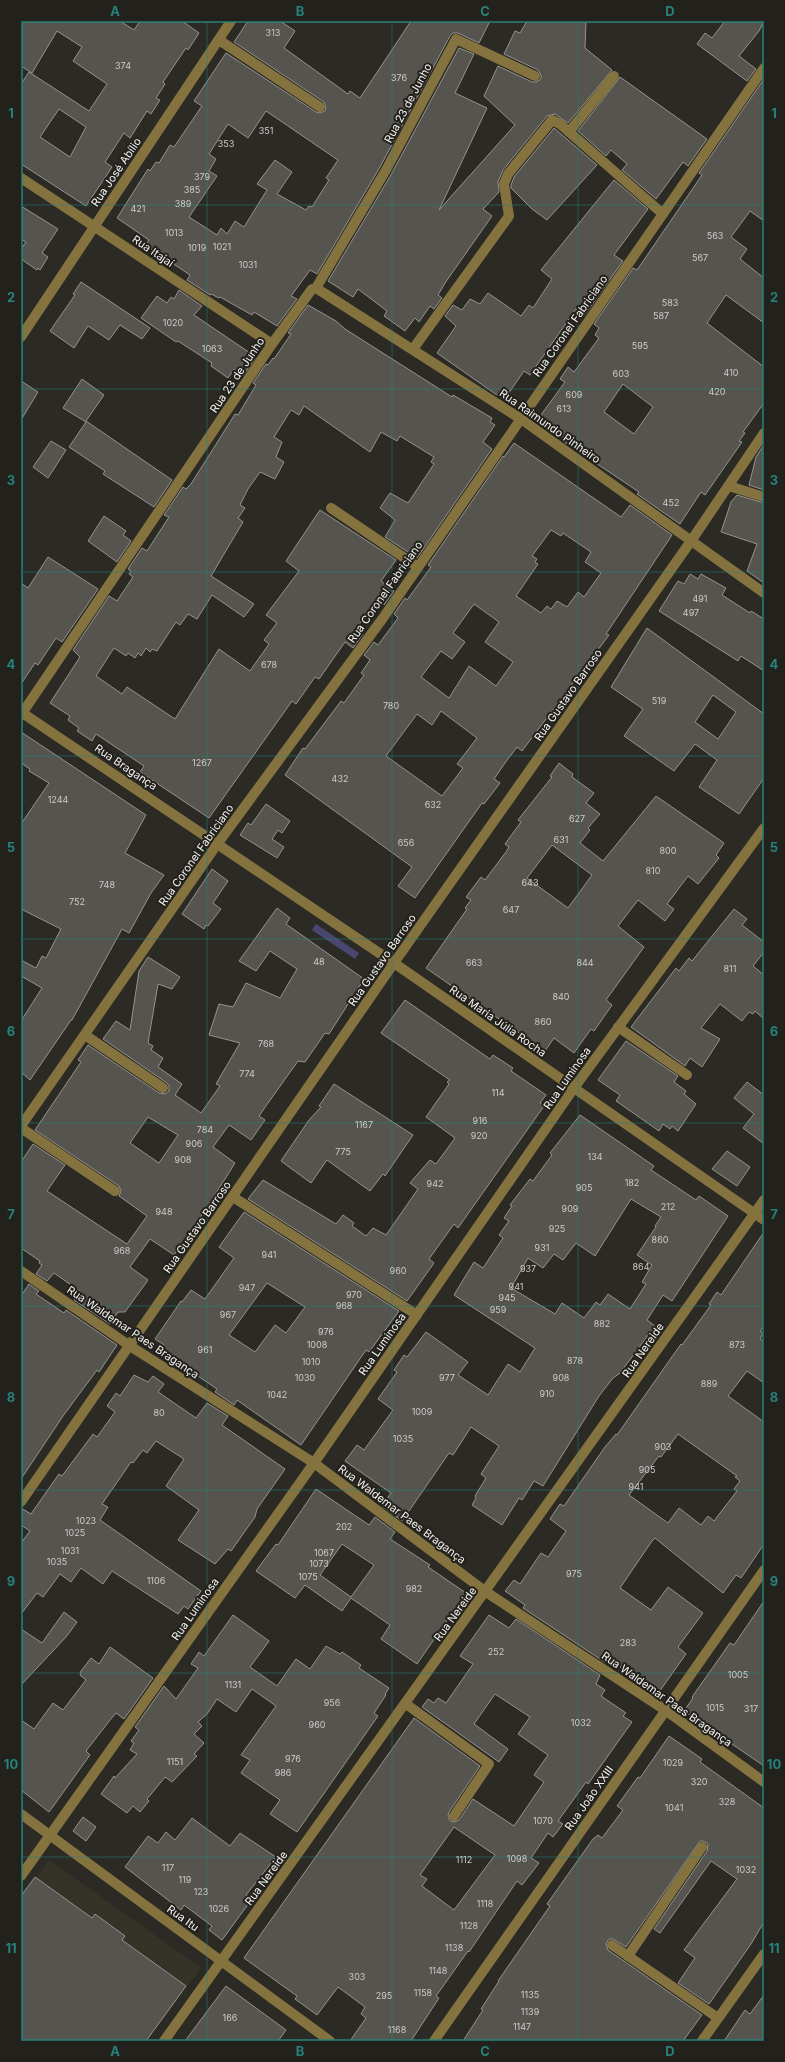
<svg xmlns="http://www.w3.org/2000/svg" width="785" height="2062" font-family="Inter,sans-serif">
	<rect width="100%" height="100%" fill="#2c2a25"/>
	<path fill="#353227" d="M49,1860l152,108 -55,73h-125v-143z"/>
	<path fill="#494670" d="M316,924l43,29 -4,6 -43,-29z"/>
	<g fill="#56544e" stroke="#95938d" fill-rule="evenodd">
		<path d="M21,21h99l14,9 6,-9h42l17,12 -11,17 -2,-2 -23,34 2,2 -9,14 4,2 -9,14 -4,-3 -17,27 -6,-5 -19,29 7,5 -26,39 -65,-42v-80l8,-12 60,39 18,-27 -34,-23 9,-14 -25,-16 -25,42 -11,-7zM59,109l27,18 -16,30 -30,-20z"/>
		<path d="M248,21h32l15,10 -11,17 64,46 2,-3 10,7 51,-77h79l-11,22 -21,-10h-5l-3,3 -70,131 -63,107 -7,-4 -19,26 6,3 -20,27 -23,-14 -2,3 -32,-18 -1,1 -8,-4 -1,1 -23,-15 3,-5 -45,-30 4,-5 -32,-22 31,-49 2,2 6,-9 3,1 11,-18 4,2 28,-41 -8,-5 32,-48 90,59 4,1 5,-2 1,-4 -2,-5 -90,-60zM266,111l72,49 -12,18 3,2 -17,27 -3,-1 -3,4 -29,-16 15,-22 -17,-12 -18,24 10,6 -23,37 -9,-6 -8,13 -6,-6 -4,7 -28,-18 28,-41 -8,-5 7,-12 -7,-5 19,-30 20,14z"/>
		<path d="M527,21h59l-1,27 27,22 -44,53 -13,-9 -8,2 -44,54 -5,12 1,10 -16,17 9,7 -47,67 -7,12 4,3 -8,11 -4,-3 -11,16 -4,-4 -10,13 -21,-15 3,-5 -29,-22 -5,8 -25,-16 64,-108 67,-125 15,6 -19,39 32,15 -48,102 76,-85 -31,-29 14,-30 34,16h4l5,-3v-4l-3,-5 -34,-16 11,-23 5,2z"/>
		<path d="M725,21h39l-5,10 -20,25 17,13 -9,12 -50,-37 8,-11 7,5z"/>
		<path d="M620,77l87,62 -19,27 -5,-4 -27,37 -34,-29 5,-6 -16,-14 -5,6 -28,-25z"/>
		<path d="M764,79v142l-14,-10 -19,26 16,12 -7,10 24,19v45l-38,-28 -19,28 57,44v36l-21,29 2,1 -6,8 3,1 -37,53 -4,-3 -21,32 -43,-30 2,-2 -76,-51 2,-2 -27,-20 27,-37 -5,-3 8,-12 6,5 25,-34 -4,-3 4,-7 -5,-4 39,-56 4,2 11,-16 54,-79 -3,-2zM623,384l30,23 -19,27 -30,-22z"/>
		<path d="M554,128l43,37 -50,55 -15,-11 -21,-21v-3l3,-8z"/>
		<path d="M614,180l34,29 -34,46 9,6 -39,55 -8,-7 -46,66 -6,-4 -20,29 -67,-47 19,-27 -11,-10 8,-11 9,5 8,-11 10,5 8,-11 33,23 8,-11 4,3 19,-29 -11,-9z"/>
		<path d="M21,206l37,23 -16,24 6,4 -8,13 -2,-2 -1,2 -16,-11v-10l5,-7 -5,-3z"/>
		<path d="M81,282l69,46 -8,11 -22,-14 -11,15 -21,-14 -14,22 -24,-17 25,-36 -2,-1z"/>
		<path d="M179,290l23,16 -8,9 62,42 -13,19 -9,-7 -6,9 -17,-12 1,-3 -34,-22 -2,1 -35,-24 16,-22 10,7 4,-6 3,2z"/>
		<path d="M308,305l28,16 9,8 107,68 1,-2 39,23 -2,4 5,3 -12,17 9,7 -75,109 -32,-21 10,-17 -15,-12 10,-15 18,10 26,-39 -3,-2 3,-5 -34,-21 -3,5 -16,-9 -11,20 -66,-46 -5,9 -8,-5 -17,27 8,5 -6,15 8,5 -9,17 -15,-7 -12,17 -8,16 5,3 -7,10 5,4 -32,54 43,28 -10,13 -32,-22 -15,24 -9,-5 -8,11 -4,-3 -19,29 -5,-2 -2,3 -4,-4 -5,8 -3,-3 -3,5 -7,-5 -2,3 -12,-8 -18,28 26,18 5,-7 48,32 44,-70 31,22 19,-27 -5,-4 13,-17 -11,-8 33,-44 -13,-10 34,-51 76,50 -15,21 13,10 -10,14 -7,-7 -21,31 7,5 -10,14 -8,-6 -26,37 -4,-2 -19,27 -4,-3 -83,117 -69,-46 4,-6 -48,-32 -4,7 -15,-10 2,-3 -11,-8 2,-4 -20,-13 30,-46 -7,-7 36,-54 8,5 16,-24 -4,-3 2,-3 -3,-2 14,-21 5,3 22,-34 -5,-2 19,-28 3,2 5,-5 44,-70 3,1 18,-30 -3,-2 13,-19 2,1 5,-7 1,1 17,-25 -3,-1z"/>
		<path d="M82,379l22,16 -18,26 86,59 -18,27 -51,-33 2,-3 -36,-24 17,-25 -23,-14z"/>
		<path d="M21,381l17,11 -17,28z"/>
		<path d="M51,441l15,9 -18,28 -15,-11z"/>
		<path d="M514,443l107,74 9,-12 42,30 -66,99 3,1 -87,116 -5,-4 -12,16 -11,16 6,4 -16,21 -2,-1 -67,95 -17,-12 14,-19 -127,-92 18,-27 2,1 36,-48 3,2 20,-28 -3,-2 9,-13 -6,-5 10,-13 4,3 20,-27 -4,-4 11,-16 2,2 24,-33 -3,-2 75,-109 1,1zM551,530l10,6 2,-3 28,19 -6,10 16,11 -17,24 -6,-5 -11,15 -10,-6 -6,8 -4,-3 -6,7 -25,-17 22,-32 -3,-2 2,-3 -5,-3zM474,604l25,18 -14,20 28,20 -17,24 -27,-20 -20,32 -28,-21 20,-26 11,8 13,-17 -12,-9zM441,711l36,27 -20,26 6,4 -21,28 -56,-40 31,-42 15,11z"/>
		<path d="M763,446h1v44l-15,-5 7,-28z"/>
		<path d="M737,495l27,8v80l-17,-12 10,-27 -36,-12 10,-30z"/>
		<path d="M104,516l22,15 -3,4 8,6 -14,21 -29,-21z"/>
		<path d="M48,557l50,32 -36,53 -6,-4 -18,27 -3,-2 -14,21v-101l7,5z"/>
		<path d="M690,574l8,5 3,-5 25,14 -4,7 28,18 1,-2 13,8v52l-23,-15 -3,5 -79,-50 19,-30 6,3z"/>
		<path d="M647,628l117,86v64l-25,36 -40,-27 18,-27 -22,-16 -21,27 -50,-35 19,-27 -32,-22zM713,695l23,17 -18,27 -23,-17z"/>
		<path d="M21,732l125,83 -21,38 39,22 -13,18 -22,40 -7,-4 -50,91h-1l-41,60 -9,-8v-51l21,-33 -21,-12v-16l15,8 6,-12 4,2 15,-29 -40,-20v-85l28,-41 -20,-12 1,-2 -9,-6z"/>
		<path d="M559,763l14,11 -1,3 22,16 -8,10 14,11 -12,14 2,2 -10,13 23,18 53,-65 68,47 -8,12 3,3 -21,26 -10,-8 -21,28 7,5 -9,12 -27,-21 -20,26 26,21 -38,53 6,5 -18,26 -3,-2 -17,24 -20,-15 -9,13 -119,-83 41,-59 -2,-1 6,-8 -5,-3 15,-20 4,3 21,-28 3,-5 -4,-3 16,-22 -3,-2 34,-43 -2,-1zM552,845l40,30 -24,33 -41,-30z"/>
		<path d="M266,804l24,17 -8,12 -4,-3 -6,9 12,8 -7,11 -37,-23 8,-12 3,2z"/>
		<path d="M212,869l16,12 -15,22 8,6 -13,17 -2,-1 -2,4 -22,-15z"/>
		<path d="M277,908l13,10 -4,6 78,55 -35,55 -4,-1 -20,29 -7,-1 -25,35 -14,20 6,4 -14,20 -22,-15 -16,22 22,16 -29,46 -32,46 -24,-16 -20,28 18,13 -23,32h-7l-8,12 -36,-24 7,-8 -27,-19 -7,8 -11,-7 6,-9 -3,-2 1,-2 -19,-13v-86l12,-18 32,21 -18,26 80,53 20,-28 -28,-20 2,-5 -2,-5 -84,-56 46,-68 -3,-2 10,-15 71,48 6,1 4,-3v-5l-2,-3 -64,-44 13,-18 14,9 9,-59 9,-14 32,20 -8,12 -14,-5 -10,59 5,3 -2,4 12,8 -5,9 24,17 -7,11 26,18 19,-27 -4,-2 24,-41 -31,-8 10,-31 14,3 13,-24 34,15 17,-29 -27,-18 -14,20 -17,-10zM148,1117l30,18 -19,28 -29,-20z"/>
		<path d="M734,909l13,10 -5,6 22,17v10l-11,14 11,9v44l-9,-8 -2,3 -4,-2 -7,9 -22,-17 -19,24 19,11 -18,28 -12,-9 -5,8 -54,-39 45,-59 3,3 10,-13 3,3z"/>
		<path d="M405,1000l85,59 3,-4 20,13 -2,3 35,24 -6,8 4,3 -86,122 -4,-4 -25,35 5,4 -27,38 -159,-102 15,-19 73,44 7,-9 11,8 -2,3 14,10 7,-8 13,7 32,-46 -8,-6 20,-23 6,4 19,-26 -29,-21 23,-33 -2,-2 3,-2 -69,-47z"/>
		<path d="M626,1041l52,35 -4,6 12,9 -2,3 12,10 -18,27 -6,-5 -2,3 -7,-5 -4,7 -43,-30 4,-6 -22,-15z"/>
		<path d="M747,1082l17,13v49l-21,-16 11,-14 -20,-16z"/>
		<path d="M334,1084l79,51 -28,41 -2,-2 -13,17 -43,-31 -16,23 -30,-22 28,-41 12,-13 -2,-1z"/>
		<path d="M580,1115l74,51 -3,4 45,30 3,-4 29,20 -56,85 -9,-6 -16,25 8,6 -35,47 -7,5 -14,18 -56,90 -9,-5 -12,19 -3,-2 -17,27 -30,-20 4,-7 -1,-2 11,-18 -5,-4 18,-28 -28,-19 -18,28 -4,-2 -47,68 -20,-15 9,-13 -46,-32 12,-16 7,5 29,-40 -15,-11 19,-27 -3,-2 10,-15 3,2 19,-25 42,30 -10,13 30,20 20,-31 12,8 15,-24 -81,-53 20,-33 9,6 20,-30 -4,-3 10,-14 -5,-3 8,-12 -2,-1 20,-26 3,2 19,-26 -2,-2zM631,1199l30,18 -6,9 1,1 -19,28 15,10 -10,17 4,2 -16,25 -22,-15 -8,11 -4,-3 -12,16 -22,-15 -7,11 -44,-26 17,-30 15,10 11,-14 9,6 13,-17 19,13z"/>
		<path d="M727,1151l23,16 -13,19 -25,-17z"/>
		<path d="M244,1212l155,99 -30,41 -3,-2 -65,95 -64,-45 -3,5 -19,-13 2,-3 -34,-23 2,-2 -23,-16 2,-3 -9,-6 26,-38 1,1 9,-12 14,9 29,-41 -15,-11zM267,1283l38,24 -19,26 -11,-8 -20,27 -26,-17z"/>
		<path d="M764,1232v94l-4,5 3,2 -3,6 4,3v41l-17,-12 -19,25 36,26v122l-23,34 -5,-3 -13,18 -68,-55 -3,3 -32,47 31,22 17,-23 35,26 -25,34 8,7 -27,38 -51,-33 -2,4 -83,-55 2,-3 -20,-14 9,-11 6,4 21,-31 7,4 18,-26 -16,-12 10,-15 4,2 41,-59 11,-13 1,1 64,-91 1,1 29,-40 -2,-1 8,-12 4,3zM678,1434l59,42 -2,1 5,4 -6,8 3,2 -20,26 -3,4 -6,-5 -7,9 -22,-17 -11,15 -39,-28 30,-39 2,1z"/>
		<path d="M29,1284l10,7 -3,3 28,19 2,-3 51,35 -18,27 -2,-2 -34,46 -42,63v-183z"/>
		<path d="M134,1375l14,7 5,-6 11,8 -6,8 38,26 11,-15 21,13 -6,9 63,44 -28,40 -2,8 -24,34 -3,-2 -13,15 -37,-24 21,-30 -33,-24 18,-27 -28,-18 -9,12 -4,-3 -10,13 -2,-1 -29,42 6,3 -8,13 101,71 -13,18 -4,-3 -6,8 -66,-43 -9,13 -22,-16 -10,14 -11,-8 -17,23 -6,-4 -16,21v-71l9,-12 -9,-6v-17l10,6 28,-40 3,2 31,-42 4,3 18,-25 -8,-6 9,-13 4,3z"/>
		<path d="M316,1489l53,36 6,-8 20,15 -5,7 40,26 -2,2 38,26 -49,71 -36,-25 9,-14 -39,-27 -9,13 -37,-26 -10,13 -39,-27 20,-27 2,1zM342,1544l32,21 -23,32 -31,-22z"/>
		<path d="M764,1601v165l-80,-55 9,-13 -1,-1 38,-54 4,2z"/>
		<path d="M64,1612l13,10 -11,15 -45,48v-56l21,14z"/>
		<path d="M233,1615l36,26 -19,26 27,19 19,-27 14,10 16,-23 14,8 2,-2 19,13 -2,3 30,20 -4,6 1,1 -12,18 4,3 -81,116 -27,-18 10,-14 -39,-27 9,-13 -9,-5 35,-49 -24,-17 -16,23 -19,-13 -10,15 -9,8 4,4 -8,8 10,9 -10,11 3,2 -25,26 -7,-5 -18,22 2,2 -9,11 -7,-6 -6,7 -26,-19 13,-18 1,2 22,-24 -7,-4 4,-7 -3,-2 8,-11 -4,-3 29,-41 12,13 22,-31 -7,-4 8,-12 5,4z"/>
		<path d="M489,1615l20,13 7,-9 84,56 -4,9 9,6 -4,6 25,17 -3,3 9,6 -44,62 -2,-2 -28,39 5,3 -10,13 -5,-4 -17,25 8,5 -17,22 -5,-4 -48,71 -1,-1 -32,45 3,2 -28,43h-61l16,-23 -5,-4 4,-7 -27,-20 -21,28 -22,-16 2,-3 -53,-38 170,-240 66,48 -31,46 -1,4 2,5 4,1 5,-2 14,-21 41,27 30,-44 -10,-7 14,-20 -30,-21 12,-17 -35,-23 -21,30 34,25 -9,13 -77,-55 6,-8 6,4 4,-5 8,5 27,-39 -13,-8zM454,1827l41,28 -41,55 -32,-24 5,-7 -7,-4z"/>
		<path d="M110,1647l43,31 -29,41 -8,-6 -6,7 -24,31 4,4 -41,57 -28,-22v-70l13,9 19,-26 10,7 23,-30 -6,-5 1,-4 10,-13 8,6z"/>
		<path d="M669,1736l33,23 -2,3 64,46v114l-13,22 -42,60 -31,-21 17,-25 -11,-8 53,-71 -26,-18 -51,72 -6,-4 53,-78 1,-7 -5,-3h-3l-74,106 -13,-8h-4l-3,5 2,6 94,65 -19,26h-220l20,-31 -2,-1 18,-28h-1l52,-75 -3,-2 46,-65 5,-4 4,3 21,-28 -6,-4 21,-29 2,1z"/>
		<path d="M83,1817l13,10 -10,14 -13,-10z"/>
		<path d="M192,1818l38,28 10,-13 36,24 -30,38 6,4 -30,41 -13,-10 3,-4 -28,-21 -3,5 -56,-43 23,-31 10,7 8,-11 9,8z"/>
		<path d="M35,1877l57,41 3,-4 30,22 -3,4 64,46 -40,55h-125v-145z"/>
		<path d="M226,1986l60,44 -8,11h-93z"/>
		<path d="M764,1995v46h-40l21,-31 5,4z"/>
	</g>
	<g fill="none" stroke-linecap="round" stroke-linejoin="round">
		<g stroke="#85733f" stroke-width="10">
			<path d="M219,40l101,67"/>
			<path d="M569,132l45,-56"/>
			<path d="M21,178l251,166"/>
			<path d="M316,288l205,131 243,174"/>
			<path d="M21,337l210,-316"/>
			<path d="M413,349l96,-133 -5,-32 4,-10 44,-54 8,4 103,90"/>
			<path d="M729,486l35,11"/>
			<path d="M331,508l87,59"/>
			<path d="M21,712l373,251 370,257"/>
			<path d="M21,715l251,-371 40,-55 4,-1 70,-118 70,-131 79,37"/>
			<path d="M618,1027l69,48"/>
			<path d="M85,1035l78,53"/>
			<path d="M21,1126l197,-283 165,-225 381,-550"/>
			<path d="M21,1128l94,63"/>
			<path d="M233,1197l184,118"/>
			<path d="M21,1271l109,75 184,117 172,129 179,118 99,72"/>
			<path d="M21,1502l373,-539 297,-422 73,-108"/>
			<path d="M406,1704l83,60 -35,52"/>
			<path d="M21,1814l309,227"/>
			<path d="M21,1876l293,-413 260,-375 190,-260"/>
			<path d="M612,1945l106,73"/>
			<path d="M628,1956l74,-109"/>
			<path d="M164,2041l600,-841"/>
			<path d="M434,2041l330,-471"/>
			<path d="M702,2041l62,-87"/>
		</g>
	</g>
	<path fill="none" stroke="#26827b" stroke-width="1" stroke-opacity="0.55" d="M207,21v2020M392,21v2020M578,21v2020M21,205h743M21,389h743M21,572h743M21,756h743M21,939h743M21,1123h743M21,1306h743M21,1490h743M21,1673h743M21,1857h743"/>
	<g text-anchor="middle" stroke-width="4" stroke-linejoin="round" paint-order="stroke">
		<g font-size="9" fill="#cdcbc8">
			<text x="273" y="36">313</text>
			<text x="123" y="69">374</text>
			<text x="399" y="81">376</text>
			<text x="266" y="134">351</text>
			<text x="226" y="147">353</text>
			<text x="202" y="180">379</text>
			<text x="192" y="193">385</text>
			<text x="183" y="207">389</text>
			<text x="138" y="212">421</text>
			<text x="174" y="236">1013</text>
			<text x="715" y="239">563</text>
			<text x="222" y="250">1021</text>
			<text x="197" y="251">1019</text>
			<text x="700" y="261">567</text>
			<text x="248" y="268">1031</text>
			<text x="670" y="306">583</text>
			<text x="661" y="319">587</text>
			<text x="173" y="326">1020</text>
			<text x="640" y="349">595</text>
			<text x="212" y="352">1063</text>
			<text x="731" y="376">410</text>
			<text x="621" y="377">603</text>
			<text x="717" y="395">420</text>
			<text x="574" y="398">609</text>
			<text x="564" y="412">613</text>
			<text x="671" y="506">452</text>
			<text x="700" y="602">491</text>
			<text x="691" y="616">497</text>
			<text x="269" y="668">678</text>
			<text x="659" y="704">519</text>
			<text x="391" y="709">780</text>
			<text x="202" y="766">1267</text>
			<text x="340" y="782">432</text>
			<text x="58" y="803">1244</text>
			<text x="433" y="808">632</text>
			<text x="577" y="822">627</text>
			<text x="561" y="843">631</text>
			<text x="406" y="846">656</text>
			<text x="668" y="854">800</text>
			<text x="653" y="874">810</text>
			<text x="530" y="886">643</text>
			<text x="107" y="888">748</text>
			<text x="77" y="905">752</text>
			<text x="511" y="913">647</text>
			<text x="319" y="965">48</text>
			<text x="474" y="966">663</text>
			<text x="585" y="966">844</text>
			<text x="730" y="972">811</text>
			<text x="561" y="1000">840</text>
			<text x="543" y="1025">860</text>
			<text x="266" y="1047">768</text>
			<text x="247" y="1077">774</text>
			<text x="498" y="1096">114</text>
			<text x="480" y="1124">916</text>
			<text x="364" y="1128">1167</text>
			<text x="205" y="1133">784</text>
			<text x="479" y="1139">920</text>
			<text x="194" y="1147">906</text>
			<text x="343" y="1155">775</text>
			<text x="595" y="1160">134</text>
			<text x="183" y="1163">908</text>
			<text x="632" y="1186">182</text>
			<text x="435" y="1187">942</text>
			<text x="584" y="1191">905</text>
			<text x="668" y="1210">212</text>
			<text x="570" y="1212">909</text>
			<text x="164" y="1215">948</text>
			<text x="557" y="1232">925</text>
			<text x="660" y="1243">860</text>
			<text x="542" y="1251">931</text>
			<text x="122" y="1254">968</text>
			<text x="269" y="1258">941</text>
			<text x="641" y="1270">864</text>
			<text x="528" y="1272">937</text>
			<text x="398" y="1274">960</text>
			<text x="516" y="1290">941</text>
			<text x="247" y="1291">947</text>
			<text x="354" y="1298">970</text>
			<text x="507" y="1301">945</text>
			<text x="344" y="1309">968</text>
			<text x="498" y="1313">959</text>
			<text x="228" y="1318">967</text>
			<text x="602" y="1327">882</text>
			<text x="326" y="1335">976</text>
			<text x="317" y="1348">1008</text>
			<text x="737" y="1348">873</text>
			<text x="205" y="1353">961</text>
			<text x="575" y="1364">878</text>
			<text x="311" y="1365">1010</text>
			<text x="305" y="1381">1030</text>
			<text x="447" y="1381">977</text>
			<text x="561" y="1381">908</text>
			<text x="709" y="1387">889</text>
			<text x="547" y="1397">910</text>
			<text x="277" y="1398">1042</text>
			<text x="422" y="1415">1009</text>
			<text x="159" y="1416">80</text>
			<text x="403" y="1442">1035</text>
			<text x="663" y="1450">903</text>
			<text x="647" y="1473">905</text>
			<text x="636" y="1490">941</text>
			<text x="86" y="1524">1023</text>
			<text x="344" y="1530">202</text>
			<text x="75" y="1536">1025</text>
			<text x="70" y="1554">1031</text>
			<text x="324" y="1556">1067</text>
			<text x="57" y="1565">1035</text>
			<text x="319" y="1567">1073</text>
			<text x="574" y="1577">975</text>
			<text x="308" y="1580">1075</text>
			<text x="156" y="1584">1106</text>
			<text x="414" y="1592">982</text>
			<text x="628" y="1646">283</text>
			<text x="496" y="1655">252</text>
			<text x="738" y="1678">1005</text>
			<text x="233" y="1688">1131</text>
			<text x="332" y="1706">956</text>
			<text x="715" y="1711">1015</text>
			<text x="751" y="1712">317</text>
			<text x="581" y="1726">1032</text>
			<text x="317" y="1728">960</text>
			<text x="293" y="1762">976</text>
			<text x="175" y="1765">1151</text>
			<text x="673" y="1766">1029</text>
			<text x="283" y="1776">986</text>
			<text x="699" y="1785">320</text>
			<text x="727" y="1805">328</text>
			<text x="674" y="1811">1041</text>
			<text x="543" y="1824">1070</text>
			<text x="517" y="1862">1098</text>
			<text x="464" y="1863">1112</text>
			<text x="168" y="1871">117</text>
			<text x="746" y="1873">1032</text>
			<text x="185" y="1883">119</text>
			<text x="201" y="1895">123</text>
			<text x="485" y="1907">1118</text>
			<text x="219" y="1912">1026</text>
			<text x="469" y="1929">1128</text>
			<text x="454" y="1951">1138</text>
			<text x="438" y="1974">1148</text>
			<text x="357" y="1980">303</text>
			<text x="423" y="1996">1158</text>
			<text x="530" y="1998">1135</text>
			<text x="384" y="1999">295</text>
			<text x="530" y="2015">1139</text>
			<text x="230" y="2021">166</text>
			<text x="522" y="2030">1147</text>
			<text x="397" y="2033">1168</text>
		</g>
		<g font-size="11" fill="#f5f3f0" stroke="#22211c">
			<text transform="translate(408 103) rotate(-62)" y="4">Rua 23 de Junho</text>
			<text transform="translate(116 172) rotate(-56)" y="4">Rua José Abílio</text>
			<text transform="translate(153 251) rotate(34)" y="4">Rua Itajaí</text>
			<text transform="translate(570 326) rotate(-55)" y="4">Rua Coronel Fabriciano</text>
			<text transform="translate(237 375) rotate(-56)" y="4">Rua 23 de Junho</text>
			<text transform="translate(550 426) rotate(35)" y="4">Rua Raimundo Pinheiro</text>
			<text transform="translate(385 592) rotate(-55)" y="4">Rua Coronel Fabriciano</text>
			<text transform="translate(568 695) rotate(-55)" y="4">Rua Gustavo Barroso</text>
			<text transform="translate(126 767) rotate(34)" y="4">Rua Bragança</text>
			<text transform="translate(196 855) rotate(-55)" y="4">Rua Coronel Fabriciano</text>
			<text transform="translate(382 960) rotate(-55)" y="4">Rua Gustavo Barroso</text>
			<text transform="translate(498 1021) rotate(35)" y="4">Rua Maria Júlia Rocha</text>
			<text transform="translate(567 1078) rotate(-55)" y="4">Rua Luminosa</text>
			<text transform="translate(197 1227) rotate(-55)" y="4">Rua Gustavo Barroso</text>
			<text transform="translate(133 1332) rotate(34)" y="4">Rua Waldemar Paes Bragança</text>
			<text transform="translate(382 1344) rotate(-55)" y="4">Rua Luminosa</text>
			<text transform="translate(643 1350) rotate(-55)" y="4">Rua Nereide</text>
			<text transform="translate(402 1514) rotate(37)" y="4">Rua Waldemar Paes Bragança</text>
			<text transform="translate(195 1609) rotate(-55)" y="4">Rua Luminosa</text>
			<text transform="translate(455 1614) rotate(-54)" y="4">Rua Nereide</text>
			<text transform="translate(667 1699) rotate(35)" y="4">Rua Waldemar Paes Bragança</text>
			<text transform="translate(589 1798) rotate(-55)" y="4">Rua João XXIII</text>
			<text transform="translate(266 1878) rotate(-54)" y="4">Rua Nereide</text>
			<text transform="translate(183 1918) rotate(36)" y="4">Rua Itu</text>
		</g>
	</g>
	<rect width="785" height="2062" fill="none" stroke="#22211c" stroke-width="44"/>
	<rect x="22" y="22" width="741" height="2018" fill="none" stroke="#26827b" stroke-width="1.5"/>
	<g font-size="13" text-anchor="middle" font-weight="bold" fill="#26827b">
		<text x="115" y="16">A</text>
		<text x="300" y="16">B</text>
		<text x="485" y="16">C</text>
		<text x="670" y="16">D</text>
		<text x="11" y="118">1</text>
		<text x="774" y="118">1</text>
		<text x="11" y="302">2</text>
		<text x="774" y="302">2</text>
		<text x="11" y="485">3</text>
		<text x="774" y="485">3</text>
		<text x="11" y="669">4</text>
		<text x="774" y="669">4</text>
		<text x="11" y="852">5</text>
		<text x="774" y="852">5</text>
		<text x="11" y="1036">6</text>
		<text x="774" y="1036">6</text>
		<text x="11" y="1219">7</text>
		<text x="774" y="1219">7</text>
		<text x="11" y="1402">8</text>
		<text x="774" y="1402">8</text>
		<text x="11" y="1586">9</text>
		<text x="774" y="1586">9</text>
		<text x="11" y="1769">10</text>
		<text x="774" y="1769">10</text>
		<text x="11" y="1953">11</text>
		<text x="774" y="1953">11</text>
		<text x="115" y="2056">A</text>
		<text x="300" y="2056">B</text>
		<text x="485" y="2056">C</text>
		<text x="670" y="2056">D</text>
	</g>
</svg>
